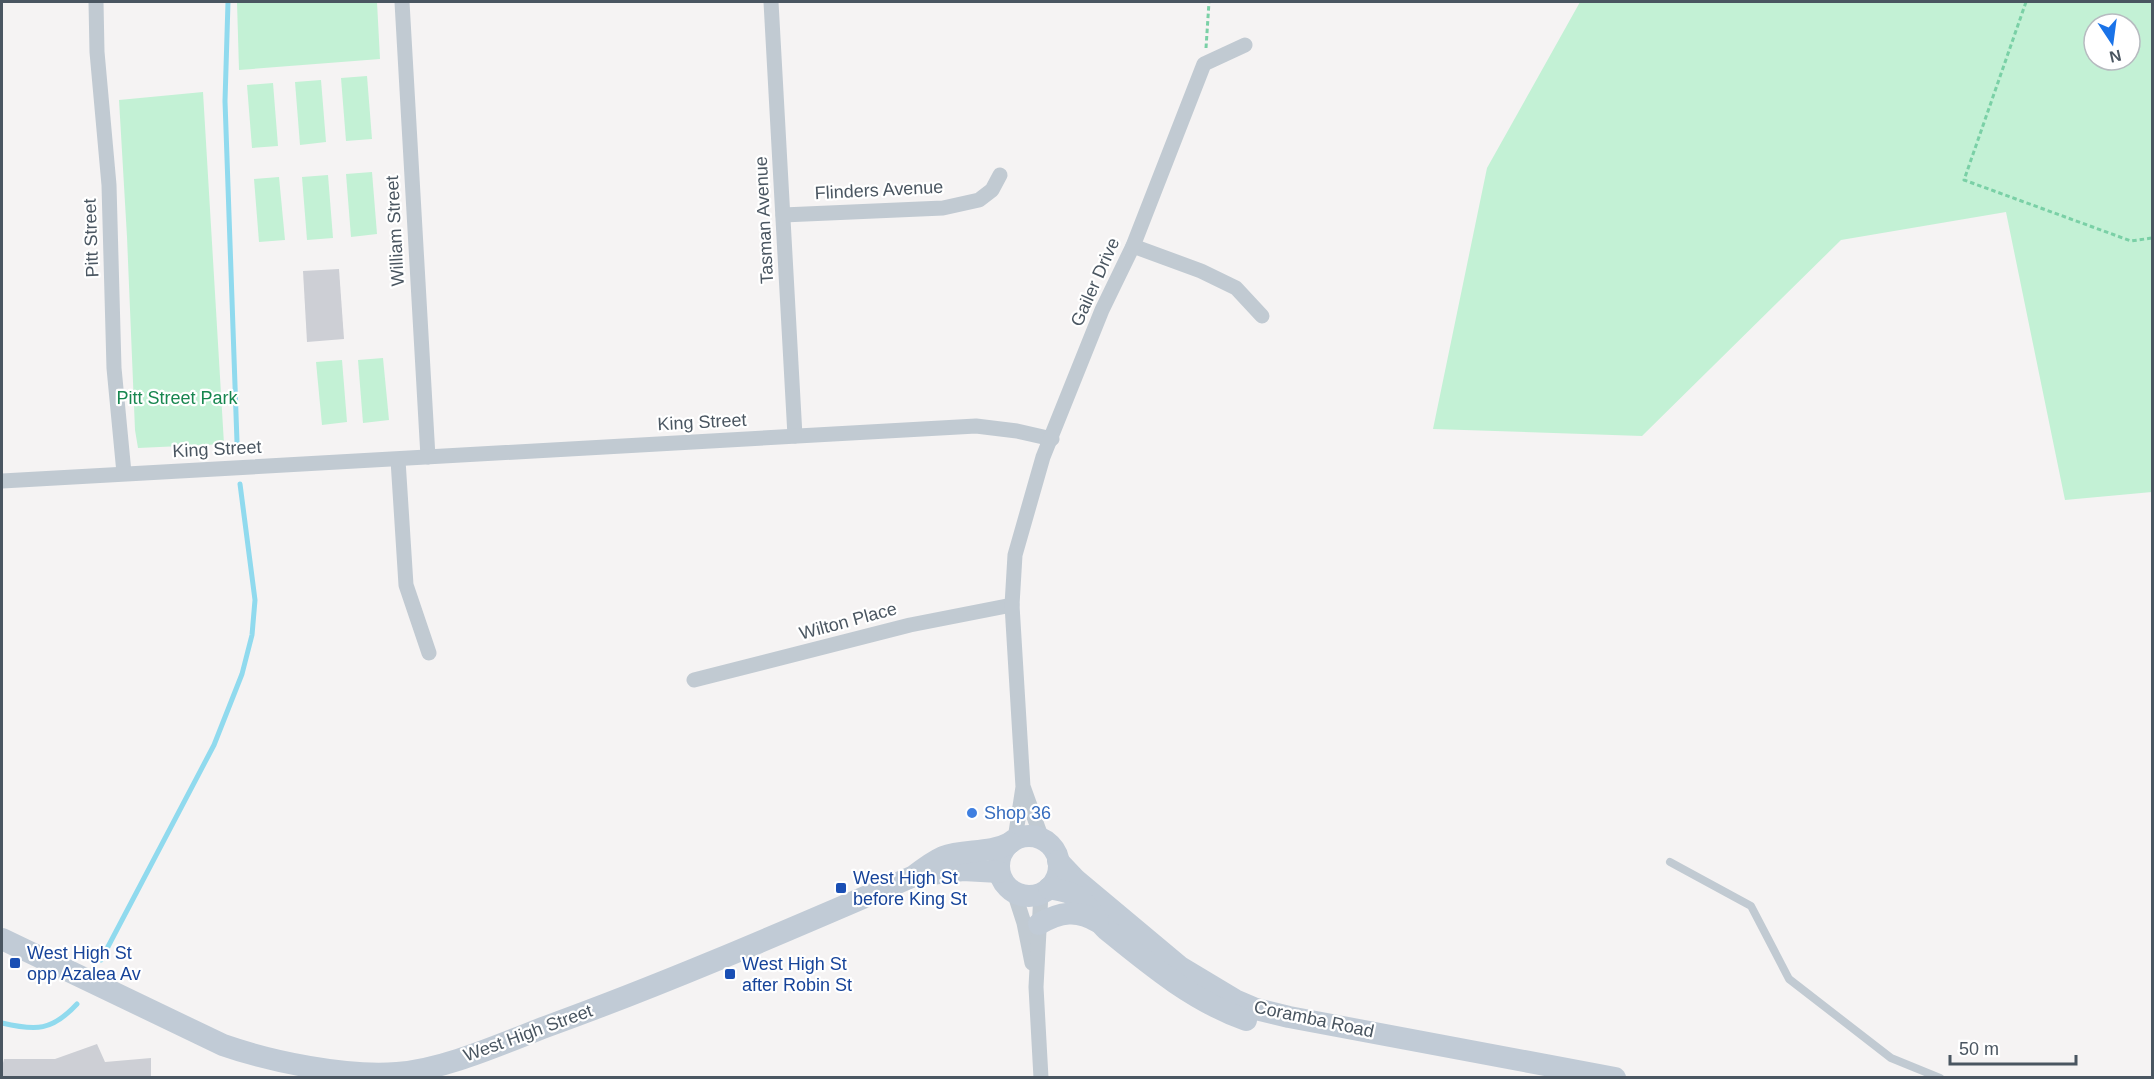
<svg xmlns="http://www.w3.org/2000/svg" width="2154" height="1079" font-family="Arial,sans-serif">
	<rect width="100%" height="100%" fill="#f5f3f3"/>
	<g fill="#c3f1d5" fill-rule="evenodd">
		<path d="M237,2h140l3,57 -141,11z"/>
		<path d="M1580,2h572v490l-87,8 -59,-288 -165,28 -199,196 -209,-7 54,-261zM2094,24h36v36h-36z"/>
		<path d="M367,76l5,63 -26,2 -5,-63z"/>
		<path d="M321,80l5,62 -26,3 -5,-63z"/>
		<path d="M273,83l5,63 -26,2 -5,-63z"/>
		<path d="M203,92l21,352 -86,4 -3,-18 -8,-193 -8,-137z"/>
		<path d="M372,172l5,62 -26,3 -5,-63z"/>
		<path d="M328,175l5,63 -26,2 -5,-63z"/>
		<path d="M279,177l6,63 -26,2 -5,-63z"/>
		<path d="M383,358l6,62 -26,3 -5,-63z"/>
		<path d="M342,360l5,62 -25,3 -6,-63z"/>
	</g>
	<g fill="none" stroke-linecap="round" stroke-linejoin="round">
		<g stroke="#90daee" stroke-width="5">
			<path d="M228,2l-3,99 12,341"/>
			<path d="M101,960l113,-215 28,-71 10,-39 3,-35 -15,-116"/>
			<path d="M2,1023c34,8 50,8 75,-19"/>
		</g>
	</g>
	<g fill="#cdcfd5">
		<path d="M339,269l5,70 -37,3 -4,-71z"/>
		<path d="M97,1044l8,18 46,-4v20h-149v-11l2,-8h51z"/>
	</g>
	<g fill="none" stroke-linecap="round" stroke-linejoin="round">
		<g stroke="#7ad0a6" stroke-width="3" stroke-dasharray="4.5 3" stroke-linecap="butt">
			<path d="M2026,2l-62,178 167,61 21,-3"/>
			<path d="M1206,48l3,-46"/>
		</g>
		<path stroke="#c1cad2" stroke-width="8" d="M1670,862l81,44 38,73 102,79 49,20"/>
		<g stroke="#c1cad2" stroke-width="15">
			<path d="M96,2l1,50 12,133 5,183 10,105"/>
			<path d="M402,2l26,455"/>
			<path d="M771,2l24,434"/>
			<path d="M783,215l160,-7 36,-8 13,-10 8,-15"/>
			<path d="M1133,246l68,25 35,17 26,28"/>
			<path d="M398,460l8,125 23,68"/>
			<path d="M2,481l974,-55 41,5 35,8"/>
			<path d="M694,680l216,-55 102,-20"/>
			<path d="M1024,789l18,50"/>
			<path d="M1015,839l8,-52 -11,-182 3,-50 28,-98 59,-147 31,-64 71,-182 41,-19"/>
			<path d="M1014,892l10,31 8,40"/>
			<path d="M1041,893l-5,94 5,91"/>
		</g>
		<g stroke="#c1cbd6" stroke-width="22">
			<circle cx="1029" cy="866" r="30"/>
			<path d="M1058,861l18,19 104,87 55,33 21,9 33,8 326,61"/>
			<path d="M923,875l40,-5 36,2"/>
			<path d="M1049,888c9,2 19,3 27,8 12,8 20,24 31,34 43,35 86,71 139,90"/>
			<path d="M1039,924c21,-12 38,-15 59,-2"/>
			<path d="M2,939l221,106c49,17 122,32 174,28 47,-3 106,-30 151,-47 124,-45 245,-98 366,-150 9,-7 18,-14 29,-19 21,-8 46,-3 67,-14"/>
		</g>
	</g>
	<circle fill="#3f7fe0" stroke="#fff" stroke-width="2" cx="972" cy="813" r="6"/>
	<g fill="#1a4fb4" stroke="#fff" stroke-width="2">
		<rect x="835" y="882" width="12" height="12" rx="3"/>
		<rect x="9" y="957" width="12" height="12" rx="3"/>
		<rect x="724" y="968" width="12" height="12" rx="3"/>
	</g>
	<g text-anchor="middle" stroke-width="4.5" stroke-linejoin="round" paint-order="stroke">
		<g font-size="18" fill="#4a5661" stroke="#fff">
			<text transform="translate(879 190) rotate(-3)" y="6">Flinders Avenue</text>
			<text transform="translate(764 220) rotate(-93)" y="6">Tasman Avenue</text>
			<text transform="translate(395 231) rotate(-93)" y="6">William Street</text>
			<text transform="translate(91 238) rotate(-92)" y="6">Pitt Street</text>
			<text transform="translate(1095 282) rotate(-66)" y="6">Gailer Drive</text>
			<text transform="translate(702 422) rotate(-3)" y="6">King Street</text>
			<text transform="translate(217 449) rotate(-3)" y="6">King Street</text>
			<text transform="translate(848 621) rotate(-15)" y="6">Wilton Place</text>
			<text transform="translate(1314 1019) rotate(12)" y="6">Coramba Road</text>
			<text transform="translate(528 1033) rotate(-20)" y="6">West High Street</text>
		</g>
		<g font-size="18" fill="#17864f" stroke="#fff">
			<text x="177" y="404">Pitt Street Park</text>
		</g>
		<g font-size="18" fill="#366cbe" stroke="#fff" text-anchor="start">
			<text x="984" y="819">Shop 36</text>
		</g>
		<g font-size="18" fill="#164399" stroke="#fff" text-anchor="start">
			<text x="853" y="884">West High St<tspan x="853" dy="21">before King St</tspan></text>
			<text x="27" y="959">West High St<tspan x="27" dy="21">opp Azalea Av</tspan></text>
			<text x="742" y="970">West High St<tspan x="742" dy="21">after Robin St</tspan></text>
		</g>
	</g>
	<rect width="2154" height="1079" fill="none" stroke="#4a5661" stroke-width="6"/>
	<g transform="translate(2112 42) rotate(167)"><circle r="28" fill="#ffffff" stroke="#b7bbc0" stroke-width="1.5"/>
	<path d="M0-4.5L10 22L0 15L-10 22Z" fill="#1a73e8"/>
	<text y="-9" font-size="16" font-weight="bold" text-anchor="middle" fill="#4a5661">N</text>
	</g>
	<path d="M1950 1055v9h126v-9" fill="none" stroke="#4a5661" stroke-width="3"/>
	<text x="1959" y="1055" font-size="18" fill="#4a5661" stroke="#ffffff" stroke-width="4.5" paint-order="stroke">50 m</text>
</svg>
